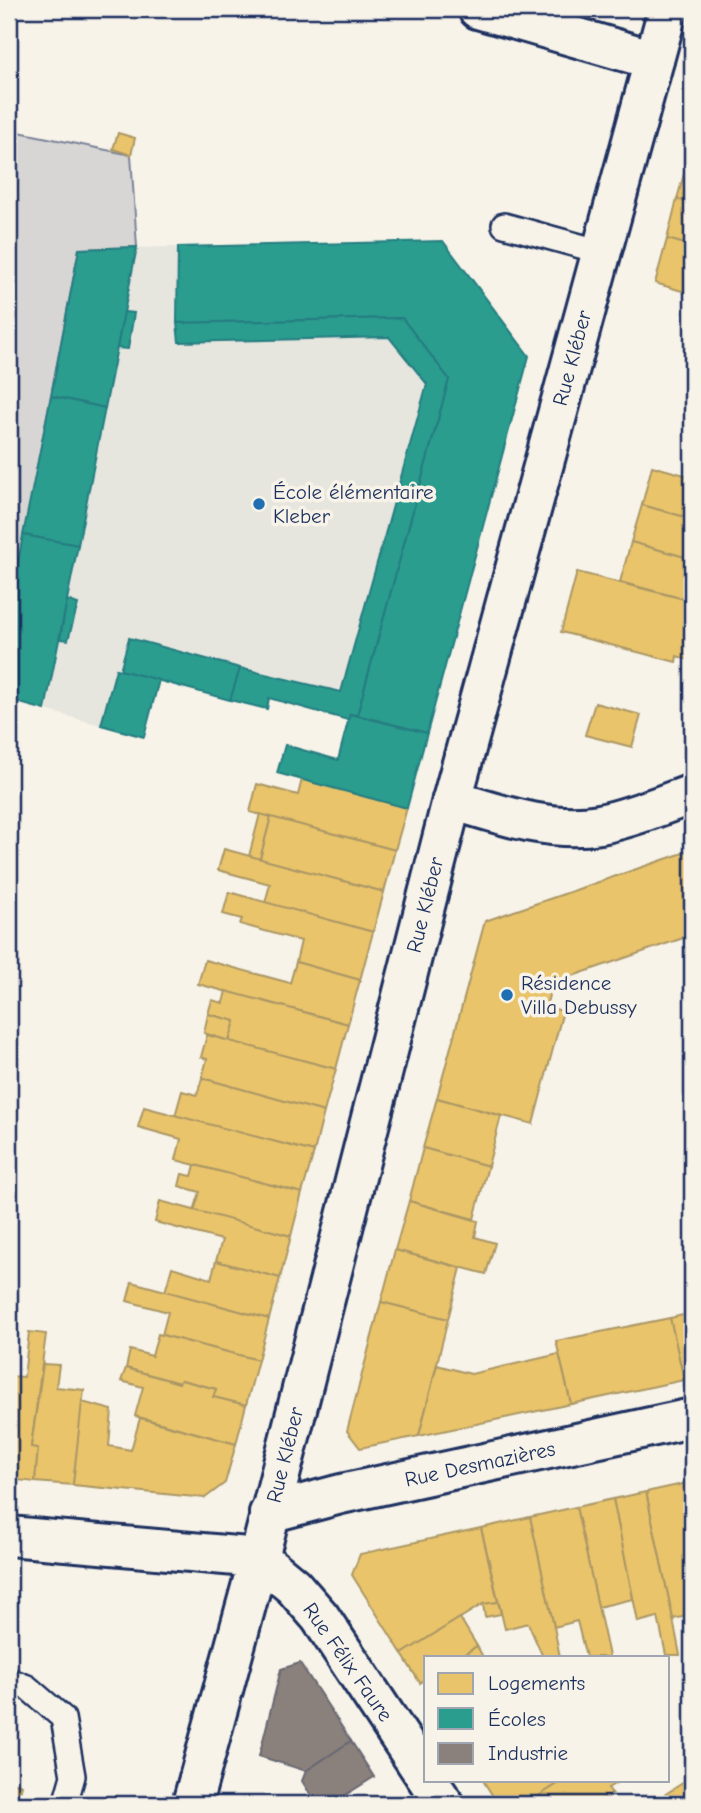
<svg xmlns="http://www.w3.org/2000/svg" width="701" height="1813" font-family="'Comic Neue',sans-serif">
	<rect width="100%" height="100%" fill="#f7f3e8"/>
	<filter id="ink" filterUnits="userSpaceOnUse"><feTurbulence type="fractalNoise" baseFrequency=".0143" numOctaves="2"/><feDisplacementMap in="SourceGraphic" scale="14" xChannelSelector="R" yChannelSelector="G"/><feConvolveMatrix kernelMatrix="1 2 1 2 8 2 1 2 1" color-interpolation-filters="sRGB"/></filter>
	<g filter="url(#ink)">
		<path fill="#e6e5de" d="M443,241l86,115 -102,377 -76,-19 -3,6 -78,-22 -3,11 -108,-29 -15,57 -135,-37v-88l70,-363z"/>
		<path fill="#d7d6d4" stroke="#798299" stroke-width="2" d="M9,130l122,25 6,92 -58,2 -70,364z"/>
		<g fill="#e9c46a" stroke="#ab9766" stroke-width="2">
			<path d="M118,133l17,5 -4,17 -18,-6z"/>
			<path d="M692,145v59l-15,-5z"/>
			<path d="M677,199l15,5v42l-25,-7z"/>
			<path d="M667,239l25,7v48l-37,-11z"/>
			<path d="M652,466l40,11v42l-50,-14z"/>
			<path d="M642,505l50,14v40l-61,-17z"/>
			<path d="M631,542l61,17v42l-72,-19z"/>
			<path d="M577,572l115,29v60l-15,-5 -1,6 -115,-30z"/>
			<path d="M595,703l46,12 -9,32 -47,-12z"/>
			<path d="M302,779l105,29 -12,42 -145,-38 7,-28 41,11z"/>
			<path d="M260,814l11,3 -11,42 -11,-3z"/>
			<path d="M271,817l124,33 -11,42 -124,-33z"/>
			<path d="M224,849l160,43 -11,40 -108,-29 5,-19 -52,-14z"/>
			<path d="M692,850v85l-140,48 -6,24 17,4 -30,113 -96,-26 48,-177z"/>
			<path d="M229,892l144,40 -13,48 -64,-18 5,-21 -61,-17 2,-5 -19,-5z"/>
			<path d="M205,960l85,23 6,-21 64,18 -12,44 -150,-40z"/>
			<path d="M226,991l122,33 -12,45 -107,-28 6,-20 -27,-7 4,-14 11,3z"/>
			<path d="M208,1014l27,7 -6,20 -25,-8z"/>
			<path d="M207,1035l129,34 -12,43 -122,-34 5,-19 -6,-2z"/>
			<path d="M202,1078l122,34 -10,40 -139,-36 7,-25 15,4z"/>
			<path d="M437,1098l64,18 -13,50 -65,-18z"/>
			<path d="M144,1107l170,45 -12,41 -126,-33 5,-21 -43,-12z"/>
			<path d="M423,1148l65,18 -14,53 -65,-18z"/>
			<path d="M195,1165l107,28 -11,43 -97,-25 6,-19 -21,-6 3,-12 10,2z"/>
			<path d="M160,1201l131,35 -11,42 -64,-17 6,-21 -67,-18z"/>
			<path d="M409,1201l69,20 -3,16 20,6 -9,31 -91,-24z"/>
			<path d="M395,1250l66,18 -13,51 -67,-17z"/>
			<path d="M216,1261l64,17 -11,41 -104,-27 7,-25 39,12z"/>
			<path d="M132,1282l137,37 -11,41 -96,-25 6,-23 -41,-11z"/>
			<path d="M381,1302l67,17 -29,117 -59,12 -13,-17z"/>
			<path d="M692,1313v65l-8,2 -14,-62z"/>
			<path d="M670,1318l14,62 -113,24 -15,-63z"/>
			<path d="M29,1332l17,2 -15,113 7,1 -3,34 -26,-3v-103l15,1z"/>
			<path d="M158,1334l100,26 -12,45 -33,-8 3,-8 -35,-9 -2,3 -53,-15 4,-18 22,6z"/>
			<path d="M559,1354l12,50 -152,32 18,-71 34,9z"/>
			<path d="M43,1364l16,1 -3,22 28,3 -11,95 -38,-3 3,-34 -7,-1z"/>
			<path d="M126,1368l53,15 2,-3 35,9 -3,8 33,8 -10,39 -101,-28 8,-29 -22,-6z"/>
			<path d="M82,1402l30,8 -3,36 22,4 9,-32 96,26 -11,39 -20,15 -132,-13z"/>
			<path d="M692,1482v133l-19,4 -27,-127z"/>
			<path d="M646,1492l27,127 7,36h-14l-8,-38 -20,5 -25,-123z"/>
			<path d="M613,1499l20,100 -35,8 -22,-100z"/>
			<path d="M576,1507l33,149 -2,1h-21l-9,-36 -23,6 -24,-110z"/>
			<path d="M530,1517l24,110 6,30h-17l-15,-34 -23,6 -24,-101z"/>
			<path d="M481,1528l17,74 -15,2 -81,50 -50,-79 8,-21z"/>
			<path d="M498,1602l3,12 -16,3 -2,-13z"/>
			<path d="M460,1618l17,28 -17,11h-34v22l-6,4 -18,-29z"/>
			<path d="M477,1646l6,11h-23z"/>
			<path d="M692,1777v27h-42z"/>
			<path d="M487,1780h77l-38,24h-28l-14,-22z"/>
			<path d="M564,1780h57l-13,8 4,5 -17,11h-69z"/>
			<path d="M9,1781l13,4 -5,19h-8z"/>
		</g>
		<g fill="#2a9d8f" stroke="#267c80" stroke-width="2">
			<path d="M443,241l86,115 -102,377 -70,-18 92,-336 -47,-61 -225,5 1,-76z"/>
			<path d="M137,247l-32,161 -54,-12 28,-147z"/>
			<path d="M124,312l10,1 -6,36 -11,-1z"/>
			<path d="M402,318l47,61 -92,336 -7,-1 -2,6 -79,-22 -2,11 -37,-9 10,-32 101,24 86,-308 -38,-47 -210,5 -2,-19z"/>
			<path d="M51,396l54,12 -27,137 -55,-10z"/>
			<path d="M23,535l55,10 -33,165 -36,-10v-89z"/>
			<path d="M67,600l11,4 -10,36 -8,-1z"/>
			<path d="M129,638l111,30 -10,32 -110,-30z"/>
			<path d="M116,669l43,11 -15,57 -43,-12z"/>
			<path d="M9,700l6,2 -6,23z"/>
			<path d="M350,714l77,19 -20,75 -130,-35 8,-28 53,15z"/>
		</g>
		<g fill="#8a817c" stroke="#696873" stroke-width="2">
			<path d="M300,1663l51,78 -45,30 -47,-15 22,-87z"/>
			<path d="M351,1741l23,36 -43,27h-15l-14,-23 4,-10z"/>
		</g>
		<g fill="none" stroke-linecap="round" stroke-linejoin="round">
			<defs>
				<g id="service">
					<path d="M504,225l98,27"/>
					<path d="M9,1680l18,7 36,31 10,58 -8,28"/>
				</g>
				<g id="minor">
					<path d="M478,9l176,51"/>
					<path d="M452,800c47,14 98,33 148,24 31,-6 62,-19 92,-30"/>
					<path d="M269,1513l72,-19 351,-76"/>
					<path d="M9,1536l250,22"/>
					<path d="M259,1558l34,28 27,31 106,160"/>
					<path d="M428,1780l16,24"/>
					<path d="M192,1804l67,-246 193,-758 216,-791"/>
				</g>
			</defs>
			<use href="#service" stroke="#1b2f5e" stroke-width="28"/>
			<use href="#minor" stroke="#1b2f5e" stroke-width="44"/>
			<use href="#service" stroke="#f7f3e8" stroke-width="23"/>
			<use href="#minor" stroke="#f7f3e8" stroke-width="38"/>
		</g>
	</g>
	<g fill="#1f6fb2" stroke="#f7f3e8" stroke-width="2.5">
		<circle cx="259" cy="504" r="7"/>
		<circle cx="507" cy="995" r="7"/>
	</g>
	<g text-anchor="middle" stroke-width="7" stroke-linejoin="round" paint-order="stroke">
		<g font-size="21" fill="#1b2f5e" stroke="#f7f3e8">
			<text transform="translate(572 358) rotate(-75)" y="7">Rue Kléber</text>
			<text transform="translate(425 905) rotate(-76)" y="7">Rue Kléber</text>
			<text transform="translate(285 1455) rotate(-76)" y="7">Rue Kléber</text>
			<text transform="translate(480 1464) rotate(-12)" y="7">Rue Desmazières</text>
			<text transform="translate(348 1662) rotate(55)" y="7">Rue Félix Faure</text>
		</g>
		<g font-size="21" fill="#1b2f5e" stroke="#f7f3e8" text-anchor="start">
			<text x="273" y="499">École élémentaire<tspan x="273" dy="24">Kleber</tspan></text>
			<text x="521" y="990">Résidence<tspan x="521" dy="24">Villa Debussy</tspan></text>
		</g>
	</g>
	<rect width="701" height="1813" fill="none" stroke="#f7f3e8" stroke-width="35"/>
	<rect x="18" y="18" width="666" height="1778" fill="none" stroke="#1b2f5e" stroke-width="2.5" filter="url(#ink)"/>
	<rect x="424" y="1656" width="245" height="126" fill="#f7f3e8" stroke="#9fa5b1" stroke-width="2"/>
	<rect x="438" y="1673" width="35" height="21" fill="#e9c46a" stroke="#9fa5b1" stroke-width="2"/>
	<text x="488" y="1690" font-size="21" fill="#1b2f5e">Logements</text>
	<rect x="438" y="1708" width="35" height="21" fill="#2a9d8f" stroke="#9fa5b1" stroke-width="2"/>
	<text x="488" y="1726" font-size="21" fill="#1b2f5e">Écoles</text>
	<rect x="438" y="1743" width="35" height="21" fill="#8a817c" stroke="#9fa5b1" stroke-width="2"/>
	<text x="488" y="1760" font-size="21" fill="#1b2f5e">Industrie</text>
</svg>
